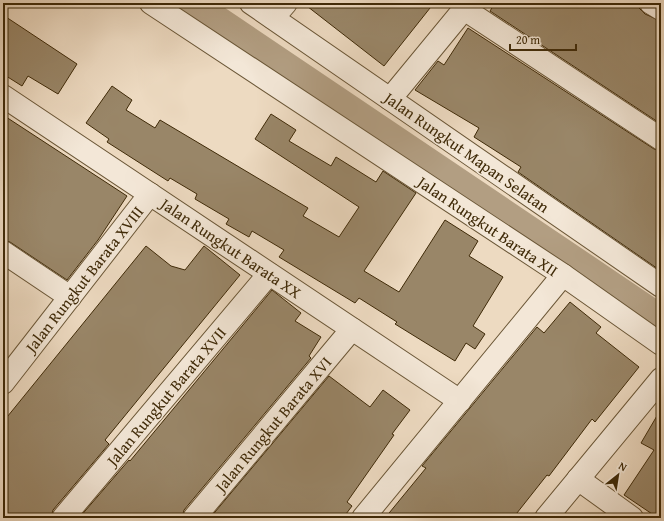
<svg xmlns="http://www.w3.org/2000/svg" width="664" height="521" font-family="'Gentium Book Plus',serif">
	<rect width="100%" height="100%" fill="#eddac1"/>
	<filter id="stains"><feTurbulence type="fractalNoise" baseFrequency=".005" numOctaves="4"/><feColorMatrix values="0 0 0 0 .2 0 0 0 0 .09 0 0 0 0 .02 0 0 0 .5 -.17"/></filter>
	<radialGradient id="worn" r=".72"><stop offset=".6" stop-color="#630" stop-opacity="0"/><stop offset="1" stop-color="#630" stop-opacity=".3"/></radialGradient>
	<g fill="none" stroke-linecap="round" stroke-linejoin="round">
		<path stroke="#b29e82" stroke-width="40" d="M182,3l479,323"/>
	</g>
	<g fill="#998668" stroke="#3f2a08">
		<path d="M303,3h131l-50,63z"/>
		<path d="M495,3h139l11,11 16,7v103l-171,-113z"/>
		<path d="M3,15l74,49 -19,30 -30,-18 -6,10 -19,-12z"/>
		<path d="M468,28l186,121 7,2v120l-143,-99 3,-5 -47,-30 5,-9 -64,-38 23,-29 6,4z"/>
		<path d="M112,86l20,14 -6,10 29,18 5,-8 148,88 -5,8 36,21 20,-30 -104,-68 16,-25 25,16 -7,11 42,25 5,-9 40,25 7,-11 33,22 -52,78 35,21 46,-72 33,21 -9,15 34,21 -30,49 12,8 -10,15 -9,-6 -11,18 -60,-37 2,-2 -38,-24 -4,5 -76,-46 5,-7 -32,-19 -3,6 -23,-13 3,-5 -34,-20 2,-5 -27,-16 -2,3 -61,-39 2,-3 -23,-16z"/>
		<path d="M3,115l124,81 -29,44 -31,40 -57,-38 -7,-2z"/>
		<path d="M146,246l25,20 14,4 19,-24 36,29 -135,165 4,4 -56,66 -2,8h-48v-96z"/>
		<path d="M272,290l29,23 -6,8 26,16 -12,19 2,2 -127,152 -2,8h-103l50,-58 1,1z"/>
		<path d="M570,302l31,25 -5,6 43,34 -44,55 -3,-3 -43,57 -2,-1 -34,43h-128l41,-50 -4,-2 115,-139 7,6z"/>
		<path d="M329,376l41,31 13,-17 27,20 -18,24 2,1 -47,67 5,4 -9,12h-133z"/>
		<path d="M661,409v109h-3l-34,-23 30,-45 -13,-7z"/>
	</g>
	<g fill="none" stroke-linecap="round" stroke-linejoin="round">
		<defs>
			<g id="minor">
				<path d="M151,3l412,272 98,69"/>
				<path d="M251,3l410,283"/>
				<path d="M651,3l10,6"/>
				<path d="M464,9l197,130"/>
				<path d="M273,18l13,-15"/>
				<path d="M3,96l457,305"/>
				<path d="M390,99l79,-96"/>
				<path d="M3,252l67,45"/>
				<path d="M3,383l147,-189"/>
				<path d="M578,479l54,39"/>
				<path d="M63,518l206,-244"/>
				<path d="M194,518l158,-189"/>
				<path d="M363,518l200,-243"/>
				<path d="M546,518l115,-139"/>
			</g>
		</defs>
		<use href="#minor" stroke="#6a5636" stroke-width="24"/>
		<use href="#minor" stroke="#f3e7d7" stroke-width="22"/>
	</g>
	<g text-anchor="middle" stroke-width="3" stroke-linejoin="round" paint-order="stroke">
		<g font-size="16" fill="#3f2a08" stroke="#f3e7d7">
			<text transform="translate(467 152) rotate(35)" y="6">Jalan Rungkut Mapan Selatan</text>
			<text transform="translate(488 226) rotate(34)" y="6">Jalan Rungkut Barata XII</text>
			<text transform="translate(231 248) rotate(34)" y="6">Jalan Rungkut Barata XX</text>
			<text transform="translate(84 279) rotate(-52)" y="6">Jalan Rungkut Barata XVIII</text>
			<text transform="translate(166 396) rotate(-50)" y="6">Jalan Rungkut Barata XVII</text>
			<text transform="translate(273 424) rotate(-50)" y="6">Jalan Rungkut Barata XVI</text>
		</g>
	</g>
	<rect width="664" height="521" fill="none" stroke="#eddac1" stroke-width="16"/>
	<rect x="4" y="4" width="656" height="513" fill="none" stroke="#3f2a08" stroke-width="2"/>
	<rect x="8" y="8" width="648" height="505" fill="none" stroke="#3f2a08"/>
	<g transform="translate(618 475) rotate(30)" stroke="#f3e7d7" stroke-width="3" paint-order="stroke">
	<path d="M0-3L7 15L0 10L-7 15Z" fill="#3f2a08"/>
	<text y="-6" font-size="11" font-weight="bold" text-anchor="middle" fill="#3f2a08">N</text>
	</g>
	<path d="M510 44v6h66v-6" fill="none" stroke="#3f2a08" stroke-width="2"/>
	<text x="516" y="44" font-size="12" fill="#3f2a08" stroke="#f3e7d7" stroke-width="3" paint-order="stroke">20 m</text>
	<rect width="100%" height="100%" filter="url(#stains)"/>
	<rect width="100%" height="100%" fill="url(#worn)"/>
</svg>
